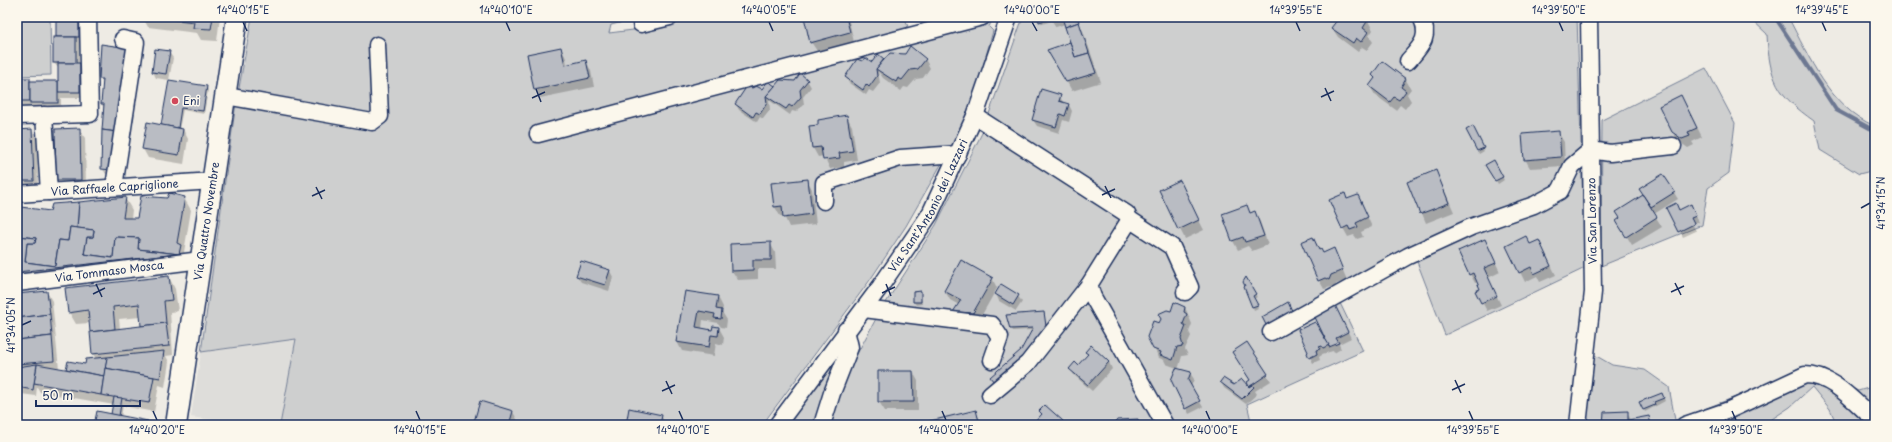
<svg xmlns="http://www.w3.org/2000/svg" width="1892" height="442" font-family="'Playpen Sans',sans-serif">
	<rect width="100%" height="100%" fill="#eeebe4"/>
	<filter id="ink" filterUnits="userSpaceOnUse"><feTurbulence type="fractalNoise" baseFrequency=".025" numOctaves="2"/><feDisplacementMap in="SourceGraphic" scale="8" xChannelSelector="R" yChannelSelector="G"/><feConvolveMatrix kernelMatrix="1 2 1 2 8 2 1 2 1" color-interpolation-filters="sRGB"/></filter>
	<g filter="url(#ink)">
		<path fill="#deddda" d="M296,339l-16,86h-34l-55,-8 10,-65z"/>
		<g fill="#cecfcf" stroke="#747f96">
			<path d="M17,17h33l1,58 -34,1z"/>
			<path d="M252,17h391l-32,8 -2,8 24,-3 54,-13h218l4,14 54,-14h30l-4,10 4,4 -19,67 -15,35 -53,93 -36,54 -108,145h-482l16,-86 -95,13 34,-242z"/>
			<path d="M1023,17h554l8,251 -140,67 -29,-76 -76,44 23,48 -116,53 5,21h-422l20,-58 28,-52 58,-90 47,-94z"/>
			<path d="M1749,17h39c22,41 41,90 87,109v44l-16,4 -39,-24 -6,-29c-37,-26 -45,-42 -47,-87z"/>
			<path d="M1706,68l29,55 -6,50 -21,15 -6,37 -101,41 1,-146z"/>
			<path d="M1593,354l19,11 33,5 24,17 6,33 79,-30 47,-23 19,4 38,20 17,-5v39h-38l-7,-16 -18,-22 -22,20 -27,18h-177z"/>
			<path d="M833,359h3l2,2 -23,64h-28z"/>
		</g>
		<g fill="#0003" fill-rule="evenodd">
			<path d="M57,17h24l1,26h-3v21l4,6v28h-22v11l-44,-2v-28h12l2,3h28v-13l-5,-6z"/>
			<path d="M137,17h83l-3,24 -16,-1 -4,-7 -49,-6 -5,-9z"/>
			<path d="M620,17h14l1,1 -13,3z"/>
			<path d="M805,17h43l6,25 -37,9 -6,-9z"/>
			<path d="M1039,17h38l-1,1 7,13 18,51 -29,9 -23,-40 22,-4 -6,-23 -9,3 -4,-6 -10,3z"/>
			<path d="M1335,17h27l6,4 5,9 -4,6 4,6 -6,8 -5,-3 -4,5 -20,-15 -6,-9 6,-7z"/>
			<path d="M561,48l5,10 1,7 19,-4 5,10 3,16 -54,11 -5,-9z"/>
			<path d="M128,49l-24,119v2l11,2 -1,4 -8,-2 -4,-6 2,-59 -2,-5 2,-20 -4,-6z"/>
			<path d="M169,52l4,6 -4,22 -13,-2 -3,-6z"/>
			<path d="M878,55l6,6 41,-2 5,9 -7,10 -7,1 -8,9 -4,-1 -3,4 -18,-13 -5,-7 2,12 -7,9 -4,-2 -3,5 -17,-12 -3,-6 16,-14h10z"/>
			<path d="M1382,63l24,17 5,9 -4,5 4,7 -6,8 -5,-4 -4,5 -21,-15 -5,-9 5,-7 -2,-4z"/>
			<path d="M807,80l4,7 -8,10 1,7 -8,8 -4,-1 -2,4 -21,-15 1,10 -7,9 -3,-2 -3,5 -18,-12 -3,-6 26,-14z"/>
			<path d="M170,81l37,6 1,3 -4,24 -21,-4 -4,19h4l5,10 -4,25 -36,-6 -5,-9 19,-23z"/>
			<path d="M1060,96l3,7 6,2 3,6 -3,11 -6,-2 -4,13 -22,-7 -4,-6z"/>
			<path d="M1686,105l16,32 -10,5 2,3 -6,3 -10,-7 -5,-9z"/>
			<path d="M847,117l5,9 5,34 -13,2v5l-14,2 -6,-13 -6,1 -5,-9 6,-22z"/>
			<path d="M1472,128l12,23 -5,3 -11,-24z"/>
			<path d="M79,129l6,9 1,50 -24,1 -5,-9 -1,-50z"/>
			<path d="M32,130l5,9 1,51h-21v-59z"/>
			<path d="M1558,132l6,10 1,24 -35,2 -5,-9z"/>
			<path d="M1493,161l11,19 -6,4 -11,-19z"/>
			<path d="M1436,171l18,41 -28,11 -17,-41z"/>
			<path d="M1663,175l15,24 -24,15 8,13 -30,18 -9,-15 -2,-11 -3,-7 26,-17z"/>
			<path d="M807,180l5,9 4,35 -27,3 -5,-11h-4l-5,-9z"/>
			<path d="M1160,191h24l20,39 -19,9z"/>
			<path d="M1345,195l3,5 10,-4 14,31 -11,5 2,5 -6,2 -3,-4 -6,2 -5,-9z"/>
			<path d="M125,198l7,12 -1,9h7l46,-21 7,12 -7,42 4,5 -171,28v-64l33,-9z"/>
			<path d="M1246,206l5,8 4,-1 5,9 8,23 -16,6 -4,-5 -10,4 -5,-9z"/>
			<path d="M1668,208l11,3 15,1 5,10 -6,3 3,6 -13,6z"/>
			<path d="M1313,238l10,16 10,-4 5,9 9,21 -11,4 -1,4 -4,-1 -7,2 -5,-9z"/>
			<path d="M1485,240l15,32 -12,6 13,27 -14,6 -5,-9 -1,-13 -3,-7 -3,1 -5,-9z"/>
			<path d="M1539,241l17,34 -16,7 -3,-6 -12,6 -18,-36 23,-1z"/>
			<path d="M770,243l5,9 1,17h-18v10l-20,1 -6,-9z"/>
			<path d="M610,271l3,6 -4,14 -28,-9 -4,-6z"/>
			<path d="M169,277l6,12 3,22 -8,1 3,43 -7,1 3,6 -4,25 -6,-2 -5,27 -31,-6 -2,11 26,5 2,3h-53l16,-10 2,-10 -74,-13 -3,-5 -1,9 -15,-2 2,4v14l-6,-1v-116l30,-3 5,9 7,68 8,1 2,-7 16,2 11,-6 -3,-5 -3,-31 -14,1 -7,-12zM141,317l1,10 -22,2 -1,-10z"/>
			<path d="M992,278l5,10 -19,34 -18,-1 -5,-9 4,-7 -9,-5 -5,-9z"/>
			<path d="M1246,279l11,18 -3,2 4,9 -4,2 -10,-28z"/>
			<path d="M685,292l33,5 5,10 -1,5 5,8 -1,8 -5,-1 -3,-4 -15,-3 -1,9 11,2 6,-3 5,9 -1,8 -7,-2 -2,13 -32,-5 -5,-9z"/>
			<path d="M920,292l2,12 -6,1 -2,-3z"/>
			<path d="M996,294l22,2 4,6 -6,9 -17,-10z"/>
			<path d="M1185,307l7,17 -3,8 2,4 -6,13 3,6 -6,1 -4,14 12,3 4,6 -3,8 12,20 -14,7 -17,-34 5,-12 -11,-4 -2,-4 -5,-2 -5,-10 5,-24 13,-12z"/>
			<path d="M1338,312l13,26 -12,6 2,5 -7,4 -1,-2 -11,3v1l-3,2 1,3 -7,3 -3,-6 9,-25z"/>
			<path d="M1044,313l3,17 -25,21 10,-21 -19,1 -2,-3z"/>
			<path d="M1247,344l24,37 -16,10 2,3 -11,10 -22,-16 -3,-6 13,4 8,-6 5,3 4,-3z"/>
			<path d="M1086,352l23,10 3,7 -20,22 -18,-16 -3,-6 7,-3 10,-11z"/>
			<path d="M913,372l5,9v30h-33l-6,-9z"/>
			<path d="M1663,396l2,5 -20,11 -4,-9z"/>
			<path d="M481,403l32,9 5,9 -1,4h-43z"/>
			<path d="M976,411l6,14h-54z"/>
			<path d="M1627,412l4,8 17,-3 4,8h-48z"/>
			<path d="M661,416l4,6 -1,3h-37z"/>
		</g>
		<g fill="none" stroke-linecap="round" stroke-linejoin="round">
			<path stroke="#6d7892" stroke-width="4" d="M1775,17l61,93 39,21"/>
		</g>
		<g fill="#b9bcc3" stroke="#1b2f5e">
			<rect x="56" y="17" width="23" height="20"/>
			<path d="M154,17h59l-2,12 -18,-1 1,-6z"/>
			<path d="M804,17h42l4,15 -40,11z"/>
			<path d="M1038,17h11v2l-10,3z"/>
			<path d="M1062,17h15l2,5 -14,5z"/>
			<path d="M1335,17h29l4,3 -5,8 5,4 -7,10 -5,-4 -3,5 -22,-15 7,-9z"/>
			<path d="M1079,22l10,31 -14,4 -10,-30z"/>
			<rect x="53" y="37" width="23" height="26"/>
			<path d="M1070,42l5,15 14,-4 7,20 -30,9 -19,-32z"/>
			<path d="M101,44l27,4 -11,84 -15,-2 2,-26h-3l2,-25h-4z"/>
			<path d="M910,46l16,13 -8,10 -8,1 -8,10 -4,-2 -2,4 -20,-13 14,-16 15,1z"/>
			<path d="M561,47l4,18 21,-5 4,18 -56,12 -7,-36z"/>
			<path d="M155,49l15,2 -4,23 -14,-2z"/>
			<path d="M878,54l6,5 -8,10 1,7 -8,11 -3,-3 -3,6 -18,-13 12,-18 5,2 4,-3 6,4z"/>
			<path d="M1382,61l24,18 -5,8 5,4 -7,9 -5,-3 -4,5 -21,-16 6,-8 -3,-3z"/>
			<rect x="58" y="63" width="22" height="29"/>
			<path d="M800,73l8,7 -8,10 1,7 -9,10 -3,-2 -3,4 -20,-13 14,-16 15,1z"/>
			<rect x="17" y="78" width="13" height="23"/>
			<path d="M169,80l38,6 -4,25 -22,-3 -3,20 -17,-3z"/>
			<rect x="30" y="81" width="28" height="22"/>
			<path d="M768,81l7,5 -9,10 1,7 -7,11 -4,-2 -3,5 -18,-13 12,-18 5,2 4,-2 6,3z"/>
			<path d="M1041,89l20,6 -2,6 10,3 -4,12 -5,-2 -4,13 -24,-7z"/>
			<path d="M1681,95l16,33 -9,4 2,4 -8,3 -10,-7 -13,-26z"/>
			<path d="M847,115l6,36 -14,2 1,5 -17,2 -2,-13 -9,1 -3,-22 9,-1v-5z"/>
			<path d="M147,122l36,7 -4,26 -37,-6z"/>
			<path d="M1473,126l11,22 -7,3 -11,-21z"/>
			<path d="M80,128l1,52h-25l-1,-51z"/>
			<path d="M32,129l2,52h-17v-51z"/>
			<path d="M102,130l15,2 -6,38 -10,-1z"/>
			<path d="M1559,131l2,26 -37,3 -2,-26z"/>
			<path d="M1494,160l9,17 -8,4 -10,-16z"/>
			<path d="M1436,170l13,33 -29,11 -13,-32z"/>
			<path d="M1663,174l12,18 -24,15 -12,-18z"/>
			<path d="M808,179l4,35 -29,4 -1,-12 -8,1 -3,-24z"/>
			<path d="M1180,180l19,40 -21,10 -19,-40z"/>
			<path d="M169,193l16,4 -8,46 4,2 -2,9 -41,-5 1,-11 -24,-1 -2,21 -29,-4 3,-17h6l1,-7 -17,-2 2,-26 47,-5 -3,21h14l4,-22 26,2z"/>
			<path d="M1345,193l2,6 11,-4 10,22 -12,6 2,4 -8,3 -2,-4 -6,3 -13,-29z"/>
			<path d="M1643,195l14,22 -31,20 -10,-16 4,-3 -4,-6z"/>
			<path d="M79,202l-2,26 -7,-1 -2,14 -9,-1 -4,26 -30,-4 2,-19h8l1,-5 -18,-2 3,-29 29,4 2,-7z"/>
			<path d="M1676,203l3,7 12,-6 5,12 -5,2 3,6 -16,8 -12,-24z"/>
			<path d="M1247,205l3,8 5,-2 9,25 -19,6 -2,-5 -11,4 -10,-27z"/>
			<path d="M17,220l3,1 -3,23z"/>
			<path d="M70,227l24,3 -1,7h-6l-3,17 29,4 2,-21 24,1 -1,11 41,5 -162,18 1,-36 18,2 -1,5h-8l-2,19 30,4 4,-26 9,1z"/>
			<path d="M1526,236l4,8 9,-4 12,26 -17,8 -3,-7 -12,6 -13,-27z"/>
			<path d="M1313,237l6,13 2,-1 2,4 11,-5 9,22 -12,5 -2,5 -4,-2 -7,3 -17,-39z"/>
			<path d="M1485,239l11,24 -12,5 13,28 -16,7 -6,-12 5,-2 -7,-16 -4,2 -11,-24z"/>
			<path d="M771,242v18h-18v10l-22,1 -1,-27z"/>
			<path d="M961,260l32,18 -20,35 -20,-1 8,-12 -17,-9z"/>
			<path d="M581,261l29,9 -5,15 -29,-9z"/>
			<path d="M169,276l3,24 -8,1 2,22 -25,3 -2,-22 -26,3 2,22 -25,3 -2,-22 -20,3 -3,-25z"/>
			<path d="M1246,277l10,17 -3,2 5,9 -6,2 -8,-20 1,-1 -2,-4z"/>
			<path d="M1001,284l18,11 -6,10 -18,-11z"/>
			<path d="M47,291l3,23 -33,4v-24z"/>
			<path d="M685,291l33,5 -2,13 6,1 -1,9 -7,-1 1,-4 -16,-3 -3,16 16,3 1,-4 6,1 -1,9 -7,-1 -2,12 -33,-5z"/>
			<path d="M921,291v11h-8v-10z"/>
			<path d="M1174,302l11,5 -1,5 3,2 -4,10 3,2 -5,13 2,7 -6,1 -4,13 -13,-5 1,-3 -8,-3 -6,-12 6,-16 6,2 2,-4 -3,-5 9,-4 4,1z"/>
			<path d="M1288,302l6,13 -26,14 -6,-12z"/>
			<path d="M1335,305l13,27 -12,6 3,5 -10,4 -15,-32z"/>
			<path d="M1044,312l2,14 -18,31 -34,25 -4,-5 31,-27 12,-22 -23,1 -4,-14z"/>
			<path d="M50,314l2,22 -35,4v-22z"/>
			<path d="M1315,322l14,23 -6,3 -1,-2 -3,1 1,2 -4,1 1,4 -8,4 -2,-5 1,-1 -10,-22z"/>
			<path d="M166,323l3,23 -77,8 -2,-22z"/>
			<path d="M52,336l2,25 -37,3v-24z"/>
			<path d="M1247,342l21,32 -19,13 -2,-5 3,-2 -18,-28z"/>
			<path d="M1091,345l18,17 -21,23 -19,-16 6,-7 3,3 10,-11 -3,-2z"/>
			<path d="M164,351l-4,27 -55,-10 2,-11z"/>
			<path d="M107,357l-3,19 -38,-7 2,-8 17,3 1,-5z"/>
			<path d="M37,364l67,12 -3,19 -67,-12z"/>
			<path d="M37,364l-4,26 -16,-3v-20z"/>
			<path d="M105,368l49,9 -5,26 -48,-8z"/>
			<path d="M1176,368l15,4 -3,8 12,21 -15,8 -14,-29z"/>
			<path d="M878,371h35l1,31h-36z"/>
			<path d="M1223,378l11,7 8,-6 7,8 3,-2 2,2 -12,12 -22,-17z"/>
			<path d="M1662,393l2,5 -10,4 1,3 -12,5 -4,-8z"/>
			<path d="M114,397l8,1 -3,18 -8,-2z"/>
			<path d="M480,401l33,10 -4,14h-36z"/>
			<path d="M1045,405l18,16 -3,4h-33l2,-3 3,3 10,-11 -3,-3z"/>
			<path d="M629,408l33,7 -2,10h-34z"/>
			<path d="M976,410l4,15h-53l-1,-3z"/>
			<path d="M97,411l51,10 -1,4h-53z"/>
			<path d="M1628,411v14h-25l1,-13z"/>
			<path d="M1649,416l2,9h-23v-5z"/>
			<path d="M1138,419l1,6h-26l4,-5z"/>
		</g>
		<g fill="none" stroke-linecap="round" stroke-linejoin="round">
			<defs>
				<g id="minor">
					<path d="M641,24l29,-7"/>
					<path d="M1408,61c13,-15 23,-24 13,-44"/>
					<path d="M226,96l146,26 8,-6 -3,-71"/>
					<path d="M44,115l5,77"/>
					<path d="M17,116l73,-2 -2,-97"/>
					<path d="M975,116l152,98 2,5 -2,5 -38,61 4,12 72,128"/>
					<path d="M538,134l444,-117"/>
					<path d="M114,187l22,-145 -13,-3"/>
					<path id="s1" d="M17,194l196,-13"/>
					<path d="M824,201v-18l76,-25 58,-4"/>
					<path d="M1129,219l43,28 18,40 -5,5"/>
					<path id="s2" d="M17,283l184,-23"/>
					<path d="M864,309l128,16 8,12 -8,23"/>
					<path d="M1271,332l137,-76 63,-29 63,-22 26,-14 12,-25 19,-16 19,3 63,-7"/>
					<path d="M990,395l38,-32 61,-78"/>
					<path id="s3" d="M777,425l103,-138 50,-73 45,-98 34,-99"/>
					<path d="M822,425l10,-32 18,-46 -4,-17"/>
					<path d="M1578,425l15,-133 -4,-275"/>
					<path d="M1685,425l44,-15 76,-35c28,0 50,28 70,45"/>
				</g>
				<g id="major">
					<path id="s4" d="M176,425l61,-408"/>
				</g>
			</defs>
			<use href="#minor" stroke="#1b2f5e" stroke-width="19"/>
			<use href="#major" stroke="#1b2f5e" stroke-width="23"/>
			<use href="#minor" stroke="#fbf7ec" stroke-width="16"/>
			<use href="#major" stroke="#fbf7ec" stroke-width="20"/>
		</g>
	</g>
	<path fill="none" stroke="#1b2f5e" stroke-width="1.5" d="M243,22l4,9M506,22l4,9M769,22l4,9M1032,22l5,9M1296,22l4,9M1559,22l4,9M1822,22l4,9M1325,88l6,13M536,89l5,13M1321,97l13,-6M532,98l13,-6M1105,186l6,12M316,187l6,12M1102,195l13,-6M312,196l13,-6M1861,208l9,-5M1675,283l6,12M96,284l6,13M886,284l5,12M1671,292l13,-6M882,293l13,-6M93,294l12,-6M22,325l9,-4M1455,380l6,13M666,381l6,13M1452,390l13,-6M662,391l13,-6M153,411l4,9M416,411l4,9M679,411l4,9M942,411l4,9M1206,411l4,9M1469,411l4,9M1732,411l4,9"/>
	<circle fill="#d1495b" stroke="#fbf7ec" stroke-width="1.5" cx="175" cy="101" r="4"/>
	<g text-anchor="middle" stroke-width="3" stroke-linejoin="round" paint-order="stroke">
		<g font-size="11" fill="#1b2f5e" stroke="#fbf7ec" text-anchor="start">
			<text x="183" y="105">Eni</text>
		</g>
		<g font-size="11" fill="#1b2f5e" stroke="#fbf7ec">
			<text dy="4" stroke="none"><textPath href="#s1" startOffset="98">Via Raffaele Capriglione</textPath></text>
			<text dy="4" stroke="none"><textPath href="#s3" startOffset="267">Via Sant'Antonio dei Lazzari</textPath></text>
			<text dy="4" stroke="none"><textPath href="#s4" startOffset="206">Via Quattro Novembre</textPath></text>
			<text transform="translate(1592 221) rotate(-91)" y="4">Via San Lorenzo</text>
			<text dy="4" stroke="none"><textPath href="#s2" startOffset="93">Via Tommaso Mosca</textPath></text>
		</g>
	</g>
	<rect width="1892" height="442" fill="none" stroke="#fbf7ec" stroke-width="44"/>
	<path d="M36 400v6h104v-6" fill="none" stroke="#1b2f5e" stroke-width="2"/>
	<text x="42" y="400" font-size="12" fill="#1b2f5e" stroke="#fbf7ec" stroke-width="3" paint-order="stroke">50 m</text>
	<rect x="22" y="22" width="1848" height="398" fill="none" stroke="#1b2f5e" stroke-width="1.5"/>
	<g font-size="10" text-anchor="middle" fill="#1b2f5e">
		<text x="243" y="14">14°40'15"E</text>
		<text x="506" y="14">14°40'10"E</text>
		<text x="769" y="14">14°40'05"E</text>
		<text x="1032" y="14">14°40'00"E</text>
		<text x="1296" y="14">14°39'55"E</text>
		<text x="1559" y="14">14°39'50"E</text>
		<text x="1822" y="14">14°39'45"E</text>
		<text transform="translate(1881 203) rotate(-90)" y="4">41°34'15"N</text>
		<text transform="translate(11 325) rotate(-90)" y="4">41°34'05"N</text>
		<text x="157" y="434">14°40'20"E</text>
		<text x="420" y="434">14°40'15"E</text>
		<text x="683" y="434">14°40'10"E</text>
		<text x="946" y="434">14°40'05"E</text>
		<text x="1210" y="434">14°40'00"E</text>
		<text x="1473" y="434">14°39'55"E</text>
		<text x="1736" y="434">14°39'50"E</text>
	</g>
</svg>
